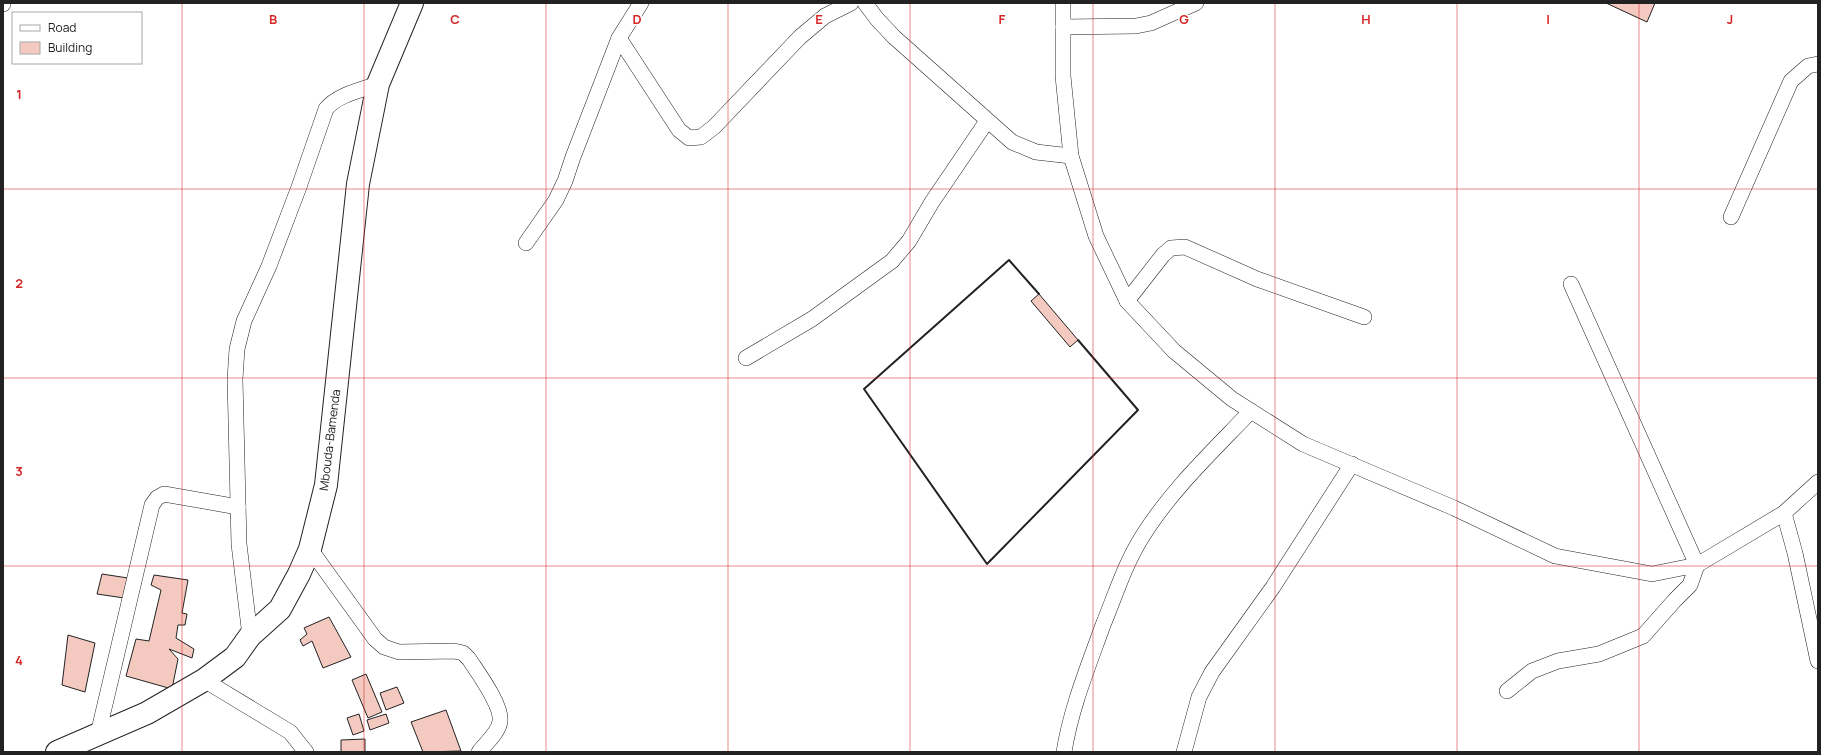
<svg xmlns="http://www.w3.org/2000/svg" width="1821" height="755" font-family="Manrope,sans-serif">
	<rect width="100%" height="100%" fill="#fff"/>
	<g fill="#f3c9c0" stroke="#222">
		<path d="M1606,3h49l-8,19z"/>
		<path d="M1039,294l39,46 -8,7 -39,-46z"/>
		<path d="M102,574l26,4 -4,20 -27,-4z"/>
		<path d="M154,575l34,5 -6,33 5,1 -2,11h-7l-2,13 18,11 -2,9 -23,-9 9,10 -6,30 -46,-13 10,-37 13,2 12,-51 -10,-5z"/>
		<path d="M329,617l22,40 -28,11 -11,-27 -9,5 -3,-6 7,-6 -3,-6z"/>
		<path d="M68,635l27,8 -10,49 -23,-7z"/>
		<path d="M366,674l16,38 -14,6 -16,-38z"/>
		<path d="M397,687l7,16 -18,7 -6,-17z"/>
		<path d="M446,710l15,41 -38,1 -12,-30z"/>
		<path d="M359,714l5,17 -11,4 -6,-17z"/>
		<path d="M386,714l3,9 -19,7 -3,-10z"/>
		<path d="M365,739v13h-24v-12z"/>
	</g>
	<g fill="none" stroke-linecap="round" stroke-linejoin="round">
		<defs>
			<g id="minor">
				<path d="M865,3l12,16 17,18 118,105 24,10 35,4"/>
				<path d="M1063,3v73l8,80 25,80 31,65 47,50 58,48 71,45 151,64 101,48 97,18 45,-9 87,-52 34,-31"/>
				<path d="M3,4v-1"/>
				<path d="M1063,27l73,-1 15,-3 45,-20"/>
				<path d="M619,38l60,92 10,8 12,-1 13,-10 86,-90 25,-21 26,-13"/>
				<path d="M1731,217l60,-136 17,-15 10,-2"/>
				<path d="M526,243l30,-43 9,-19 8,-24 46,-119 22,-35"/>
				<path d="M1127,301l36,-46 8,-7 14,-1 72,32 107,38"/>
				<path d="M746,358l66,-39 80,-58 17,-20 23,-39 55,-81"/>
				<path d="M1784,513l11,40 23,108"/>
				<path d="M310,549l65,90 9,8 15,5 55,-1 9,2 6,6c9,14 33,46 31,62 -1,11 -14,22 -21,31"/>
				<path d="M250,636l-11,-92 -4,-165 2,-30 7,-28 25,-55 30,-79 27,-78c11,-14 35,-19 52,-25"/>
				<path d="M204,680l86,52 16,20"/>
				<path d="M1507,691l25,-20 26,-10 41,-7 44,-18 32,-36 15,-15 7,-20 -126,-281"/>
				<path d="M98,734l54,-229 5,-7 7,-4 74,13"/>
				<path d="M1064,752c7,-44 24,-85 39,-127 12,-29 22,-61 39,-88 29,-47 71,-86 109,-126"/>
				<path d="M1184,752l15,-55 13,-25 61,-85 79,-123"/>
			</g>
			<path id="highway" d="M57,752l90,-39 57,-33 31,-23 15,-21 30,-27 19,-35 11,-25 16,-64 32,-301 20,-100 34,-81"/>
		</defs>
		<use href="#minor" stroke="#222" stroke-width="16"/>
		<use href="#highway" stroke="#222" stroke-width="24"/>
		<use href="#minor" stroke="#fff" stroke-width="15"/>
		<use href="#highway" stroke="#fff" stroke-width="22"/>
		<path stroke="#222" stroke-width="2" d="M1039,294l-30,-34 -145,129 123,175 151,-154 -60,-70"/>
	</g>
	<path fill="none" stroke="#d62828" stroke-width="1" stroke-opacity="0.55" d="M182,3v749M364,3v749M546,3v749M728,3v749M910,3v749M1093,3v749M1275,3v749M1457,3v749M1639,3v749M3,189h1815M3,378h1815M3,566h1815"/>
	<g text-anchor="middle" stroke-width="3" stroke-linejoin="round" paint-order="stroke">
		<g font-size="12" fill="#222" stroke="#fff">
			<text transform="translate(330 440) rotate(-83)" y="4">Mbouda-Bamenda</text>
		</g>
	</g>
	<g font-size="13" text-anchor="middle" font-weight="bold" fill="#d62828" stroke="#fff" stroke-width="3" stroke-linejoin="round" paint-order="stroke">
		<text x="273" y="24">B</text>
		<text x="455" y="24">C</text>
		<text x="637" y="24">D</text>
		<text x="819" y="24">E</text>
		<text x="1002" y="24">F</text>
		<text x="1184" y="24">G</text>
		<text x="1366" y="24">H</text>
		<text x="1548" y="24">I</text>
		<text x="1730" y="24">J</text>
		<text x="19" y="99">1</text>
		<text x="19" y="288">2</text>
		<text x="19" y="476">3</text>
		<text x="19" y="665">4</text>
	</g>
	<rect width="1821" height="755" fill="none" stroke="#222222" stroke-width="8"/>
	<rect x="12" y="12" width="130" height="52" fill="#ffffff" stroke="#a7a7a7"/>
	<rect x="20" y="25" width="20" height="6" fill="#ffffff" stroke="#a7a7a7"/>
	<text x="48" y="32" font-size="12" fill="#222222">Road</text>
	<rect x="20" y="42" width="20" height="12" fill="#f3c9c0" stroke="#a7a7a7"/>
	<text x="48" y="52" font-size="12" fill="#222222">Building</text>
</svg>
